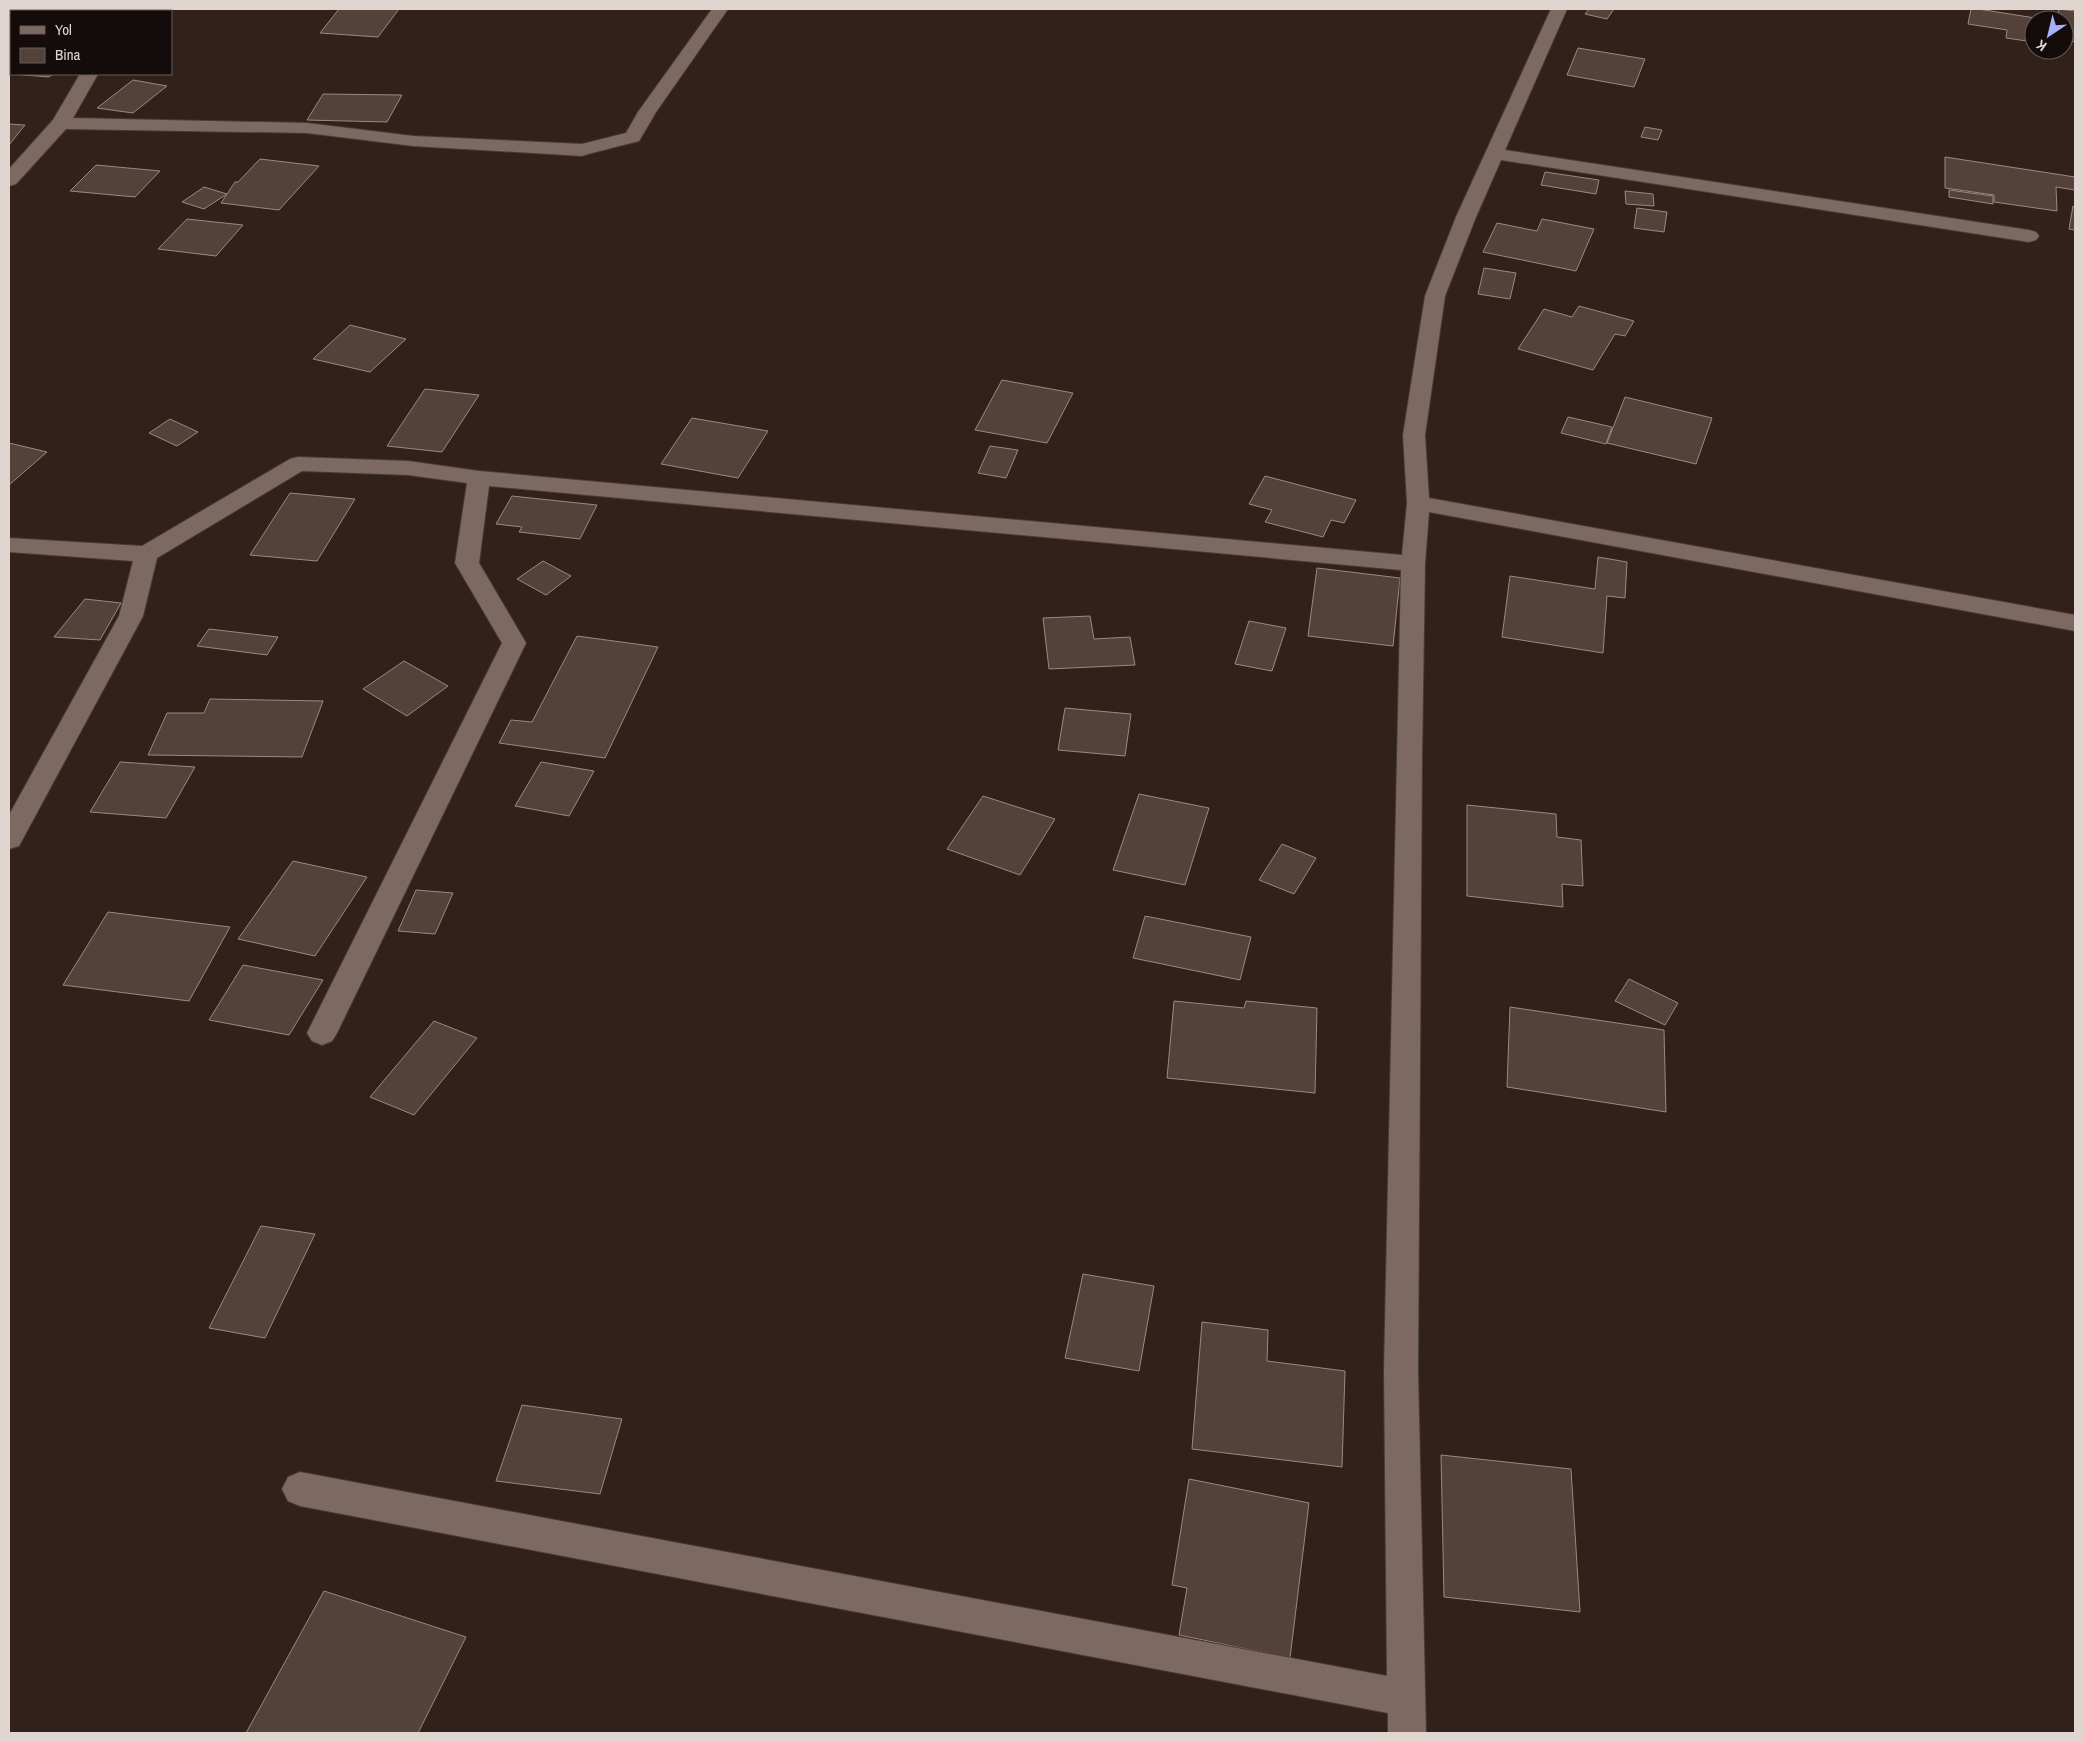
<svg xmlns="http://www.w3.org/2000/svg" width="2084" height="1742" font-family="'Archivo Narrow',sans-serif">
	<rect width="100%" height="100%" fill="#31211a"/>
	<g fill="#54423a" stroke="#9d8880">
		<path d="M339,9h60l-21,28 -58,-4z"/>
		<path d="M1589,9h25l-7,10 -22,-5z"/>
		<path d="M1971,9h7l70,11h-14v22l-28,-4 1,-8 -39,-6z"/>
		<path d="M2058,9l17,2v31l-10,-1 -1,-21h-4z"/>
		<path d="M1578,48l67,11 -11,28 -67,-12z"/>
		<path d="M12,74h41l-4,3z"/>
		<path d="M133,80l34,6 -34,27 -36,-5z"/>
		<path d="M323,94l79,1 -15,27 -80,-2z"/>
		<path d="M9,124l16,1 -16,20z"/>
		<path d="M1645,127l17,3 -4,10 -17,-3z"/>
		<path d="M1945,157l130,20v13l-19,-3 1,24 -63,-9v-7l-49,-7z"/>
		<path d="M260,159l59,7 -40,44 -58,-7 14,-21h3z"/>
		<path d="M96,165l64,6 -25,26 -65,-6z"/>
		<path d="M1545,172l54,8 -3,14 -55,-9z"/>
		<path d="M204,187l23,7 -23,15 -22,-7z"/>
		<path d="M1949,190l44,6v8l-44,-7z"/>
		<path d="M1625,191l28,3 1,12 -28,-2z"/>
		<path d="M2073,206l2,1v23l-6,-1z"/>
		<path d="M1637,208l30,4 -3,20 -30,-4z"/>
		<path d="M187,219l56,6 -27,31 -58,-7z"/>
		<path d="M1542,219l52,10 -18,42 -93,-19 14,-29 40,8z"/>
		<path d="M1484,268l32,5 -6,26 -32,-5z"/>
		<path d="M1579,306l55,15 -9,15 -10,-2 -22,36 -75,-21 26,-40 28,8z"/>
		<path d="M350,325l56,14 -36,33 -57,-13z"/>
		<path d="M1002,380l71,13 -26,50 -72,-13z"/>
		<path d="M425,389l54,6 -37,57 -55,-6z"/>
		<path d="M1625,397l87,21 -16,46 -89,-21z"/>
		<path d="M1568,417l44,10 -6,17 -45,-11z"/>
		<path d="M692,418l76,13 -30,47 -77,-14z"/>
		<path d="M170,419l28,13 -21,14 -28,-13z"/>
		<path d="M9,443l38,9 -38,33z"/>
		<path d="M990,446l28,4 -12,28 -28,-5z"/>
		<path d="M1265,476l91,24 -12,23 -13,-3 -8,17 -58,-15 7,-12 -23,-6z"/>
		<path d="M290,493l65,6 -38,62 -67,-6z"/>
		<path d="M512,496l85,9 -17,34 -61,-7 3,-5 -26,-3z"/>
		<path d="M1598,557l29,5 -2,36 -18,-2 -4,57 -101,-16 8,-61 85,13z"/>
		<path d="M543,561l28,15 -25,19 -29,-16z"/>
		<path d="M1317,568l83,10 -7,68 -85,-10z"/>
		<path d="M85,599l36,4 -21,37 -46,-3z"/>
		<path d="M1090,616l4,23 36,-2 5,28 -86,4 -6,-51z"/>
		<path d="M1249,621l37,7 -14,43 -37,-7z"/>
		<path d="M209,629l69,8 -11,18 -70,-9z"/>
		<path d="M577,636l81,11 -53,111 -106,-15 12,-23 21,2z"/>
		<path d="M404,661l44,25 -41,30 -44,-27z"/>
		<path d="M210,699l113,2 -21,56 -154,-2 19,-42h37z"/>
		<path d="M1065,708l66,6 -6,42 -67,-6z"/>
		<path d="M120,762l75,5 -29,51 -76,-6z"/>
		<path d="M541,762l53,9 -25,45 -54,-10z"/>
		<path d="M1139,794l70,14 -24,77 -72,-15z"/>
		<path d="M983,796l72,23 -35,56 -73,-26z"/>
		<path d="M1467,805l89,9 1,23 24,3 2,46 -21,-2 1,23 -96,-11z"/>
		<path d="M1282,844l34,14 -22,36 -35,-14z"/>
		<path d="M293,861l74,16 -52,79 -77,-17z"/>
		<path d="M416,890l37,3 -18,41 -37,-3z"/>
		<path d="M108,912l122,15 -41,74 -126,-16z"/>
		<path d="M1145,916l106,21 -11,43 -107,-22z"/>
		<path d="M243,965l80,15 -34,55 -80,-15z"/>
		<path d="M1629,979l49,24 -13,22 -50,-24z"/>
		<path d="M1174,1001l70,7 2,-7 71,7 -2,85 -148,-15z"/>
		<path d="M1510,1007l154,23 2,82 -159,-25z"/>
		<path d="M434,1021l43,17 -63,77 -44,-18z"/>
		<path d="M261,1226l54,8 -50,104 -56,-10z"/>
		<path d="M1083,1274l71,12 -15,85 -74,-13z"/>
		<path d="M1202,1322l66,8 -1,31 78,10 -3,96 -150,-18z"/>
		<path d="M522,1405l100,14 -22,75 -104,-13z"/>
		<path d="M1441,1455l130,14 9,143 -136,-15z"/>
		<path d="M1189,1479l120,24 -19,155 -111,-23 8,-47 -15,-3z"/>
		<path d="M324,1591l142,46 -48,96h-172z"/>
	</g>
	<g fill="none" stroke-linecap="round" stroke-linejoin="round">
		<defs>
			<g id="minor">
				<path d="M95,9h16l1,2h-16z"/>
				<path d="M712,9h16l-72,103 -17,29 -51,13 -6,2 -169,-10 -106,-13 -241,-4 -50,55 -7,2v-17l44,-49 27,-46h18l-25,44 234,5 106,13 169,8 44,-11 12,-21z"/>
				<path d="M1551,9h16l-62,141 524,80 7,2 3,4 -3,4 -7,2 -528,-82 -25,57 -31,79 -20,139 4,63 646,117v16l-646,-119 -4,52 -3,193 -4,613 8,363h-38v-20l-1088,-207 -12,-5 -6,-12 6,-12 12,-5 1087,204 -3,-306 17,-800 -912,-84 -10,77 47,80 -189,390 -5,8 -10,4 -10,-4 -5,-8 195,-390 -47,-80 12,-80 -59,-8 -106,-4 -145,87 -14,58 -124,230 -10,3v-34l110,-199 14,-55 -124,-9v-14l133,8 148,-87 8,-2 110,4 71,10 923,84 5,-52 -4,-68 22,-139 31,-79z"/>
			</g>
		</defs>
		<use href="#minor" stroke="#483b36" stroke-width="2"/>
		<use href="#minor" fill="#7d6961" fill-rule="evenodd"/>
	</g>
	<rect width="2084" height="1742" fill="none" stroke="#e0d5d1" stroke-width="20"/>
	<rect x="10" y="10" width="162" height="65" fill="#140c0a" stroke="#665c5a"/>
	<rect x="20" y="26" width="25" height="8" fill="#7d6961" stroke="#665c5a"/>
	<text x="55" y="35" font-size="15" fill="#e0d5d1">Yol</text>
	<rect x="20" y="48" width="25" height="15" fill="#54423a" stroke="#665c5a"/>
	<text x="55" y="60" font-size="15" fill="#e0d5d1">Bina</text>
	<g transform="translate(2049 35) rotate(215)"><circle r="24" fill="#140c0a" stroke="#665c5a"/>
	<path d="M0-4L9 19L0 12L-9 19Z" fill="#a5b1fc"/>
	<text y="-8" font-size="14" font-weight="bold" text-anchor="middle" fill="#e0d5d1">K</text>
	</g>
</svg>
